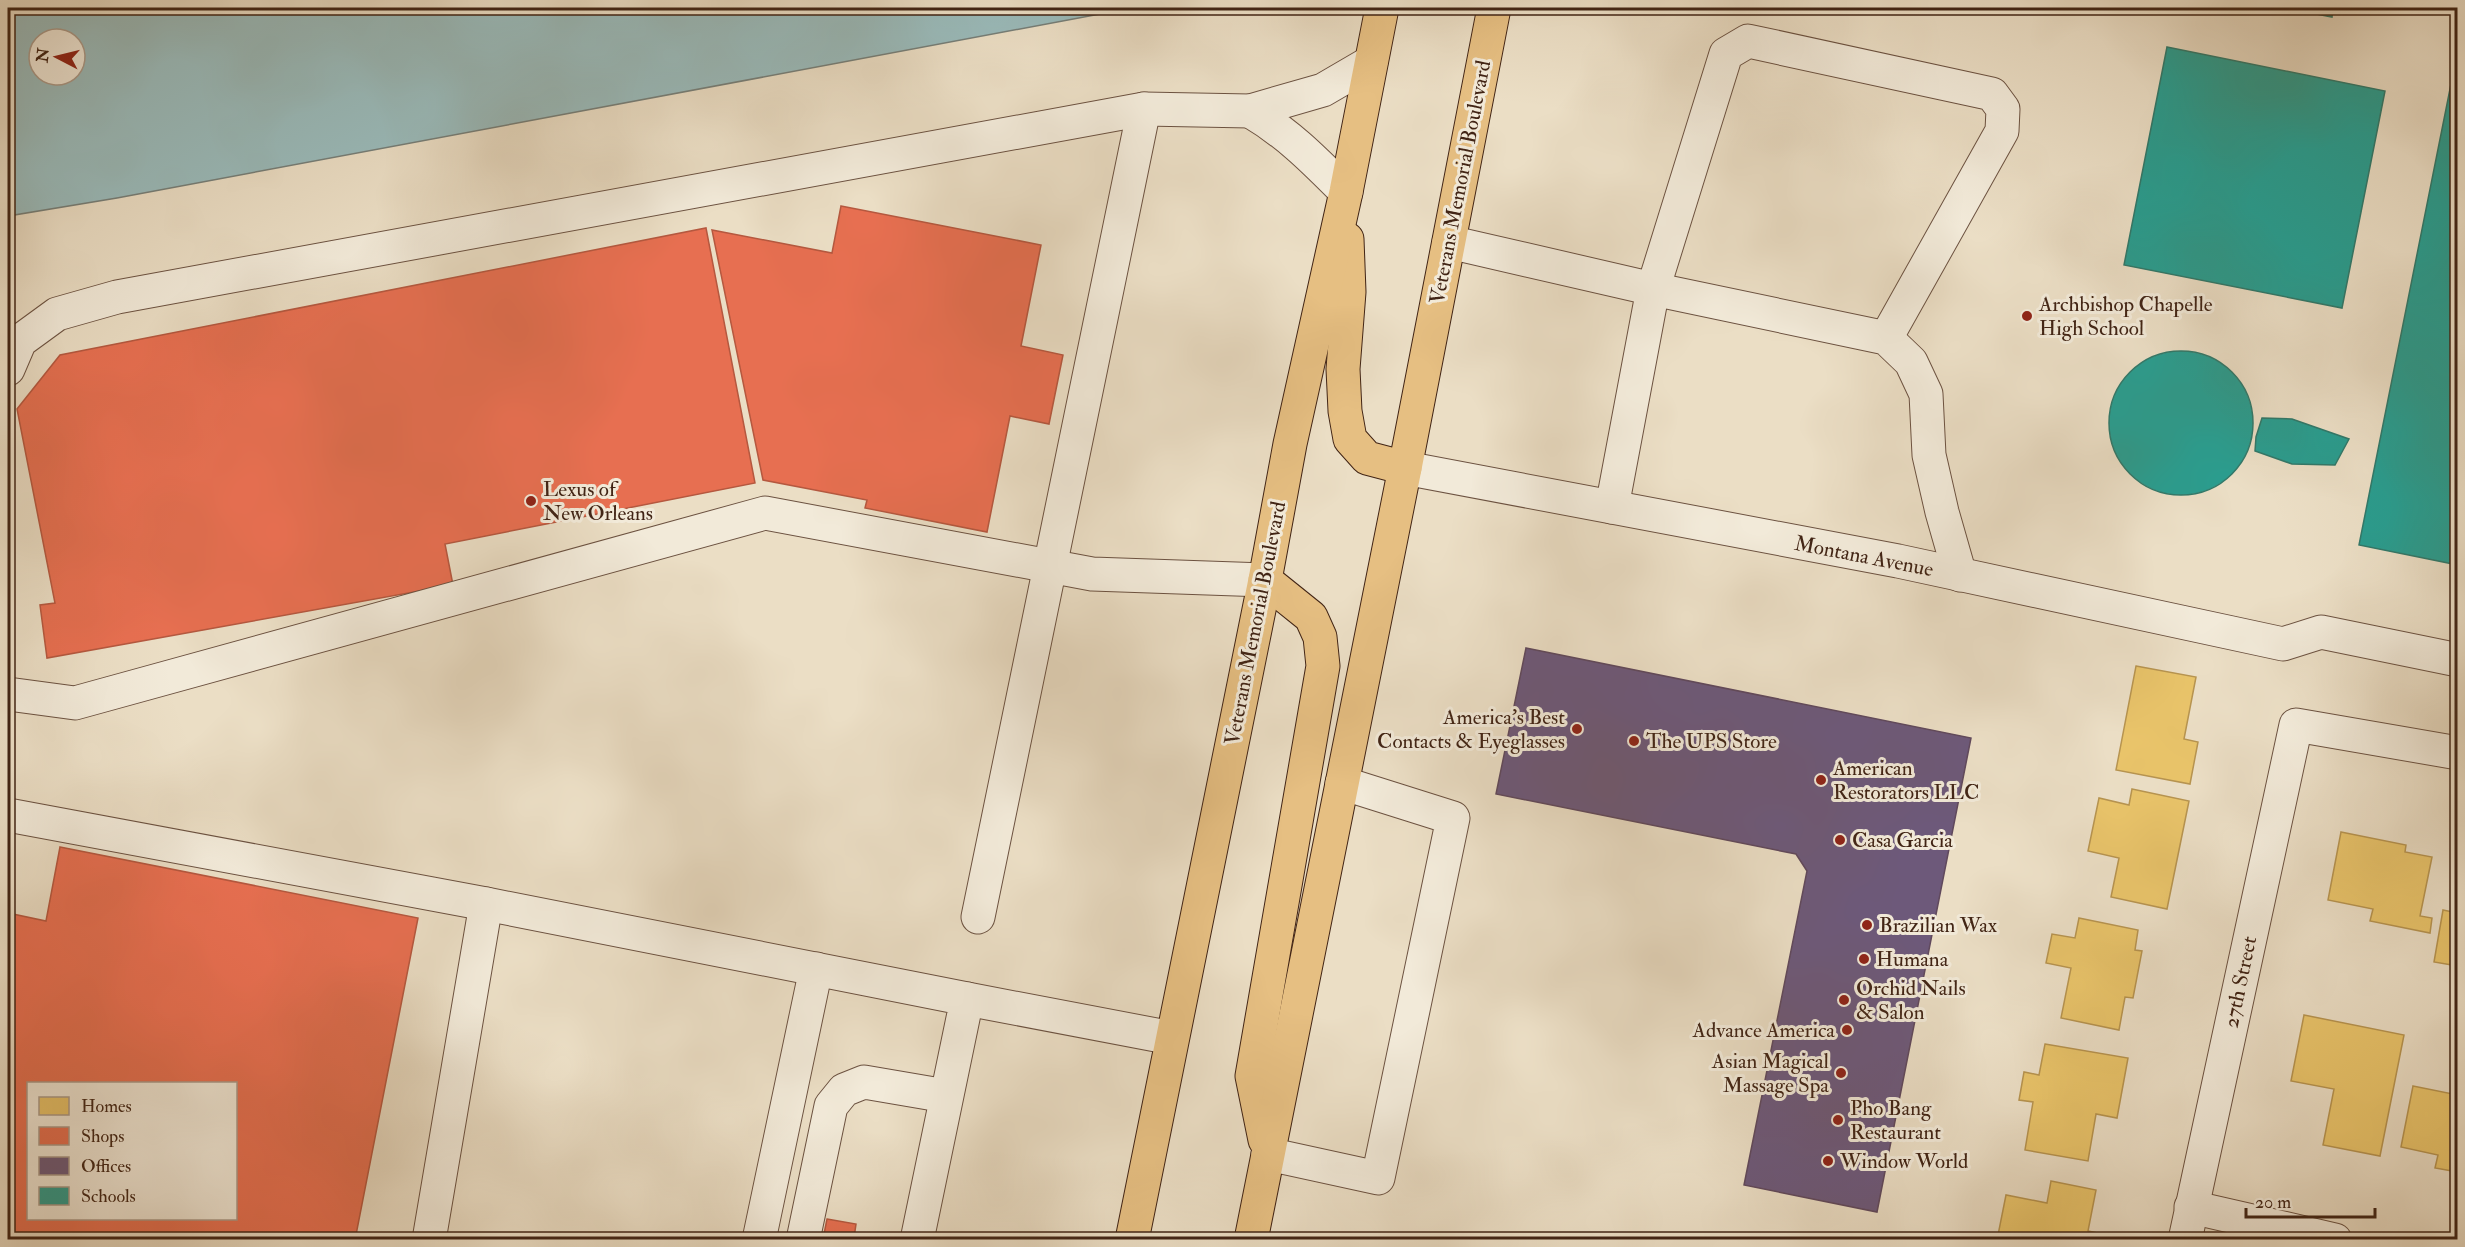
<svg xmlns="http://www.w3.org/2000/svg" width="2465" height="1247" font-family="'IM FELL Double Pica',serif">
	<rect width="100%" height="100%" fill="#ebdec5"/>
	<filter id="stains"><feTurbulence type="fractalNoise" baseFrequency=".00333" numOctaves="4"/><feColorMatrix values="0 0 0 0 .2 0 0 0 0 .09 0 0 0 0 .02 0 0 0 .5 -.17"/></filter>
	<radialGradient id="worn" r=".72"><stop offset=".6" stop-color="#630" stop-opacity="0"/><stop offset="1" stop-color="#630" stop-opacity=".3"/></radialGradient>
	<path fill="#9abbbb" stroke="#767f79" stroke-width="1.5" fill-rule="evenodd" d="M8,8h1124l-1015,190 -109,18zM39,39h36v36h-36z"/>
	<g fill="#e9c46a" stroke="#b79450" stroke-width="1.5">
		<path d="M2136,666l60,11 -12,62 14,3 -8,42 -74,-14z"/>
		<path d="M2132,789l57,12 -22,108 -56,-12 8,-39 -31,-7 11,-53 30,7z"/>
		<path d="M2341,832l65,13 -1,7 27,5 -12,59 12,2 -2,15 -60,-12 3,-12 -45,-9z"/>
		<path d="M2443,910l15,3v53l-24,-4z"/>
		<path d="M2079,918l59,12 -3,20 7,1 -9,47 -8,-1 -6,33 -58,-12 10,-50 -25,-5 6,-29 23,4z"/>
		<path d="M2304,1015l100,20 -24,121 -57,-11 11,-56 -43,-8z"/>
		<path d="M2045,1044l83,14 -11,60 -21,-4 -8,47 -63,-11 8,-48 -14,-2 5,-28 15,3z"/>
		<path d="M2413,1086l45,9v77l-23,-4 3,-13 -37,-8z"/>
		<path d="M2051,1181l45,9 -8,41 10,2 -2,7h-99l9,-45 41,8z"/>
	</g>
	<g fill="#e76f51" stroke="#b5583f" stroke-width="1.5" fill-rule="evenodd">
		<path d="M841,206l200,39 -20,101 42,9 -14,69 -39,-8 -23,116 -122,-24 2,-8 -104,-20 -51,-250 120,23z"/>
		<path d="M706,228l49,255 -310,61 8,41 -406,73 -7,-53 15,-2 -38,-194 43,-54z"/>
		<path d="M60,847l358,71 -63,322h-347v-327l38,8zM28,1084h208v134h-208z"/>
		<path d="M827,1219l29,5 -2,14 7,2h-43l1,-7 5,1z"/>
	</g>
	<path fill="#6d597a" stroke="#60495c" stroke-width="1.5" d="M1526,648l445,90 -94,474 -133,-27 63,-314 -11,-17 -300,-60z"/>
	<g fill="#2a9d8f" stroke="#31796a" stroke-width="1.5">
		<path d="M2286,8h47l-1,9z"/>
		<path d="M2167,47l218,44 -43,217 -218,-43z"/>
		<path d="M2458,49v516l-99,-20z"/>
		<circle cx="2181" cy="423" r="72"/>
		<path d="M2262,418l30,1 57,20 -14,26 -43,-1 -37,-13 1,-14z"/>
	</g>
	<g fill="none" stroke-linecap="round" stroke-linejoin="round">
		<defs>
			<g id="minor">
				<path d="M1346,192c-31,-31 -57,-58 -96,-81l73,-21 48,-28"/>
				<path d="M1449,242l204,47 233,49 25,24 15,32 3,61 13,57 18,63"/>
				<path d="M8,369l12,-28 37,-27 60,-17 1027,-188 106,2"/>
				<path d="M1405,468l493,93 385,83 38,-12 137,28"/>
				<path d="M1612,507l41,-218 73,-235 22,-13 244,53 11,15 -1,22 -116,207"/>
				<path d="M8,694l67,9 690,-190 327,61 173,6"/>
				<path d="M8,815l478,89 481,95 -50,241"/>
				<path d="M978,917l166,-808"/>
				<path d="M967,999l205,39"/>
				<path d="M1268,1154l110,24 75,-360 -111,-35"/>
				<path d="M2191,1207l144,33"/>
				<path d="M429,1240l57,-336"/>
				<path d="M759,1240l57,-271"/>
				<path d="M803,1240l28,-134 13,-16 20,-8 82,14"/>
				<path d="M2185,1240l111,-515 162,28"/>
			</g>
			<g id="major">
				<path d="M1347,239l2,53 -6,77 2,42 5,28 17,19 38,10"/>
				<path d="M1265,580l46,37 9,20 3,29 -71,410 13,64"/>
				<path d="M1132,1240l133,-660 25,-136 56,-252 36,-184"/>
				<path d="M1251,1240l154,-772 89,-460"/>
			</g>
		</defs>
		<use href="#minor" stroke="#6c5241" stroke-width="35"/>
		<use href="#major" stroke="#412415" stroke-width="35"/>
		<use href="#minor" stroke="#f2ead9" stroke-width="33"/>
		<use href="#major" stroke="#e6bf82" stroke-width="33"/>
	</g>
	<g fill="#8f2418" stroke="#f2ead9" stroke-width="2">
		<circle cx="2027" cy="316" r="6"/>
		<circle cx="531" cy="501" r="6"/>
		<circle cx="1577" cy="729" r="6"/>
		<circle cx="1634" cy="741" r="6"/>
		<circle cx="1821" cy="780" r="6"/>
		<circle cx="1840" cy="840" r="6"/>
		<circle cx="1867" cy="925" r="6"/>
		<circle cx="1864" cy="959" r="6"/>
		<circle cx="1844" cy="1000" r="6"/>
		<circle cx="1847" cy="1030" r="6"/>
		<circle cx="1841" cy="1073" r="6"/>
		<circle cx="1838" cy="1120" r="6"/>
		<circle cx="1828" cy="1161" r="6"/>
	</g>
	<g text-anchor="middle" stroke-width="6" stroke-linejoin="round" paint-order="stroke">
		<g font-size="21" fill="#412415" stroke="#f2ead9">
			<text transform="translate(1460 182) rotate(-79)" y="7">Veterans Memorial Boulevard</text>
			<text transform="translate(1864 556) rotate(11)" y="7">Montana Avenue</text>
			<text transform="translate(1255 623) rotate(-79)" y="7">Veterans Memorial Boulevard</text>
			<text transform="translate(2240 982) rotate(-78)" y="7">27th Street</text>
		</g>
		<g font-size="21" fill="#412415" stroke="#f2ead9" text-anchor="start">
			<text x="2039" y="311">Archbishop Chapelle<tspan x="2039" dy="24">High School</tspan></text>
			<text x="543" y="496">Lexus of<tspan x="543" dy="24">New Orleans</tspan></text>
			<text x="1565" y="724" text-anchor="end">America's Best<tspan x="1565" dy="24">Contacts &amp; Eyeglasses</tspan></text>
			<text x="1646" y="748">The UPS Store</text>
			<text x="1833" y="775">American<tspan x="1833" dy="24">Restorators LLC</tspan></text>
			<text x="1852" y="847">Casa Garcia</text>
			<text x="1879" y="932">Brazilian Wax</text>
			<text x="1876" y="966">Humana</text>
			<text x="1856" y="995">Orchid Nails<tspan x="1856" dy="24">&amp; Salon</tspan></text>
			<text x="1835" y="1037" text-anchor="end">Advance America</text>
			<text x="1829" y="1068" text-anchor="end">Asian Magical<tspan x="1829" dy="24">Massage Spa</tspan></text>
			<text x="1850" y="1115">Pho Bang<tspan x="1850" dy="24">Restaurant</tspan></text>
			<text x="1840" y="1168">Window World</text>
		</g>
	</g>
	<rect width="2465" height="1247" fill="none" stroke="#ebdec5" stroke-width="30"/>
	<rect x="9" y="9" width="2447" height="1229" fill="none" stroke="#412415" stroke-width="3"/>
	<rect x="15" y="15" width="2435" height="1217" fill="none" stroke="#412415" stroke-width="1.5"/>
	<rect x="27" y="1082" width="210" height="138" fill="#f2ead9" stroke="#ab9b8b" stroke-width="1.5"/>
	<rect x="39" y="1097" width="30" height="18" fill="#e9c46a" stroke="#ab9b8b" stroke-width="1.5"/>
	<text x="81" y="1112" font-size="18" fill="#412415">Homes</text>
	<rect x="39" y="1127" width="30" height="18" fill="#e76f51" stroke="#ab9b8b" stroke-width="1.5"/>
	<text x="81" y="1142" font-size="18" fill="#412415">Shops</text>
	<rect x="39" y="1157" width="30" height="18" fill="#6d597a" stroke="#ab9b8b" stroke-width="1.5"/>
	<text x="81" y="1172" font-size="18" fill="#412415">Offices</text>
	<rect x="39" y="1187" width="30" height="18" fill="#2a9d8f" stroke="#ab9b8b" stroke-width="1.5"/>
	<text x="81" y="1202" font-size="18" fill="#412415">Schools</text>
	<g transform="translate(57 57) rotate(277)"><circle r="28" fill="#f2ead9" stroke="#ab9b8b" stroke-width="1.5"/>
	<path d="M0-4.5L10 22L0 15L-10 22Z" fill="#8f2418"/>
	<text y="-9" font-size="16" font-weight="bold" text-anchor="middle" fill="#412415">N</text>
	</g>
	<path d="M2246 1208v9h129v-9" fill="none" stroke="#412415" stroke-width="3"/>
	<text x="2255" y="1208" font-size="18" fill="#412415" stroke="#f2ead9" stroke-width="4.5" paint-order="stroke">20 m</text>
	<rect width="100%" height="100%" filter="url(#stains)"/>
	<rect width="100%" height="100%" fill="url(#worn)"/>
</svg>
